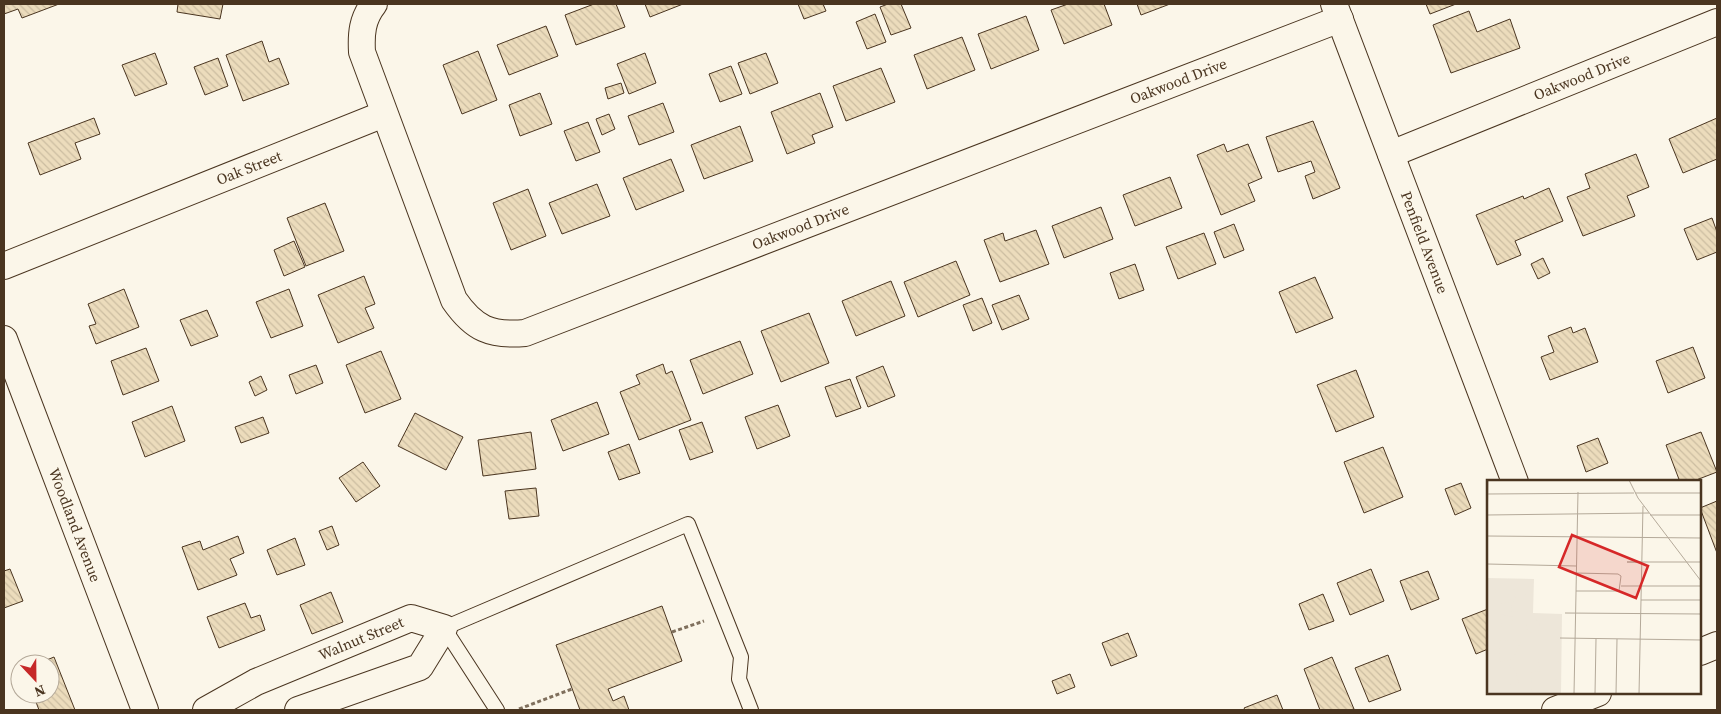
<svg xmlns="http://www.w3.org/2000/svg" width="1721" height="714" font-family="'Source Serif 4',serif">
	<defs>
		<pattern id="building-back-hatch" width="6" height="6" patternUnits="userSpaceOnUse" patternTransform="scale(1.25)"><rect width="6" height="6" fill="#ecdcbc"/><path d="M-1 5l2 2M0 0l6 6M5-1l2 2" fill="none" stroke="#ccbda1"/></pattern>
	</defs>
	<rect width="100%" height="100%" fill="#fbf6e9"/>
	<g fill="url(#building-back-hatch)" stroke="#4a3520">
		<path d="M4,4h55l-37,14 -4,-9 -14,5z"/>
		<path d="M178,4h45l-3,15 -43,-7z"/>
		<path d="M594,4h22l9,23 -49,18 -11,-30z"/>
		<path d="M645,4h38l-33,13z"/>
		<path d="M798,4h25l3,7 -22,8z"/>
		<path d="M888,4h13l10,24 -20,7 -11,-28z"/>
		<path d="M1068,4h36l8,21 -48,19 -13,-34z"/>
		<path d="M1137,4h33l-29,11z"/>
		<path d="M1426,4h30l-26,10z"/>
		<path d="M1469,11l8,21 33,-13 10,29 -69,25 -18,-48z"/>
		<path d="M875,14l11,28 -19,7 -11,-27z"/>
		<path d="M1026,16l13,34 -48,19 -13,-35z"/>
		<path d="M546,26l12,30 -49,19 -12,-30z"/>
		<path d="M962,37l13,33 -48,19 -13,-34z"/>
		<path d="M262,41l7,21 10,-4 10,26 -46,17 -17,-46z"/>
		<path d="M478,51l19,49 -35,14 -19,-49z"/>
		<path d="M155,53l12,31 -32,12 -13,-31z"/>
		<path d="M645,53l11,30 -27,11 -12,-30z"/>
		<path d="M766,53l12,30 -28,11 -12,-31z"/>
		<path d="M218,58l10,28 -23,9 -11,-28z"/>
		<path d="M731,66l11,28 -22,8 -11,-28z"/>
		<path d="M881,68l14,34 -49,19 -13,-35z"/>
		<path d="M621,83l3,10 -16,6 -3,-11z"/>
		<path d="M540,93l12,31 -32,12 -11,-31z"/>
		<path d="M820,93l13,34 -21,8 3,8 -28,11 -16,-42z"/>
		<path d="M663,103l11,29 -35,13 -11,-29z"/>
		<path d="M609,114l6,15 -13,6 -6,-16z"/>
		<path d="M94,118l6,16 -25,9 6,16 -41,16 -12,-32z"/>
		<path d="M1717,118v41l-34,14 -14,-34z"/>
		<path d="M1313,121l27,67 -27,11 -8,-23 10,-4 -4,-11 -33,11 -12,-35z"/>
		<path d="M588,122l12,30 -24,9 -12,-30z"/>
		<path d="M740,126l13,35 -49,18 -13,-34z"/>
		<path d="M1224,144l3,8 21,-8 14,34 -14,6 7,17 -34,14 -24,-60z"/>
		<path d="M1636,154l13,33 -22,9 8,20 -52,20 -16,-39 23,-9 -5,-14z"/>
		<path d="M671,159l13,32 -48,19 -13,-32z"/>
		<path d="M1170,177l12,31 -47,18 -12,-31z"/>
		<path d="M597,184l13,32 -48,18 -13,-31z"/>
		<path d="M1549,188l14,33 -48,20 6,14 -24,10 -21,-50 47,-19 1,3z"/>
		<path d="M528,189l18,47 -35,14 -18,-47z"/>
		<path d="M325,203l19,48 -38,15 -19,-48z"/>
		<path d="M1101,207l12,32 -49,19 -12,-32z"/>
		<path d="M1712,218l5,14v20l-20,8 -13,-31z"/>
		<path d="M1234,224l10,26 -20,8 -10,-26z"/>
		<path d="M1036,230l13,34 -49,18 -16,-42 19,-7 2,8z"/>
		<path d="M1204,233l12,31 -38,15 -12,-32z"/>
		<path d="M294,241l11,26 -21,9 -10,-26z"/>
		<path d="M1543,258l7,15 -12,6 -7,-15z"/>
		<path d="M956,261l14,34 -52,22 -14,-35z"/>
		<path d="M1135,264l9,26 -25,9 -9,-26z"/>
		<path d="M364,276l11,28 -10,4 9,20 -36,15 -20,-48z"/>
		<path d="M1315,277l18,41 -37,15 -17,-41z"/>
		<path d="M891,281l14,35 -49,20 -14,-35z"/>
		<path d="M124,289l15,38 -43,17 -7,-18 7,-2 -8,-20z"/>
		<path d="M289,289l14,37 -32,12 -15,-36z"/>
		<path d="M1019,295l10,24 -27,11 -10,-25z"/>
		<path d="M982,298l10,25 -19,8 -10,-26z"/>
		<path d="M207,310l11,26 -27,10 -11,-26z"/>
		<path d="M809,313l20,50 -48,19 -20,-51z"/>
		<path d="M1571,327l2,6 12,-5 13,34 -48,18 -9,-23 13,-5 -6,-16z"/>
		<path d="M740,341l13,33 -50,20 -13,-34z"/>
		<path d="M1693,347l12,31 -37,15 -12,-32z"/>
		<path d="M146,348l13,33 -36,14 -12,-34z"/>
		<path d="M381,351l20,48 -36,14 -19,-48z"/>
		<path d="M663,364l3,10 6,-3 19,49 -52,20 -19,-48 20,-8 -4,-9z"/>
		<path d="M316,365l7,18 -27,11 -7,-19z"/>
		<path d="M883,366l12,30 -27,11 -12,-30z"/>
		<path d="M1356,370l18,47 -38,15 -19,-47z"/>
		<path d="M261,376l6,14 -12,6 -6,-14z"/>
		<path d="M850,379l11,29 -25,9 -11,-30z"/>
		<path d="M597,402l12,32 -46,17 -12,-31z"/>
		<path d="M778,405l12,31 -33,13 -12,-32z"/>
		<path d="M172,406l13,35 -40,16 -13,-35z"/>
		<path d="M415,413l48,24 -17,33 -48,-24z"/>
		<path d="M263,417l6,16 -28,10 -6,-16z"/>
		<path d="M702,422l11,30 -23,8 -11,-30z"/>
		<path d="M531,432l5,37 -53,7 -5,-36z"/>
		<path d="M1701,432l16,40 -26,10h-11l-14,-37z"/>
		<path d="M1598,438l10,25 -22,9 -9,-26z"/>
		<path d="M629,444l11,29 -21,7 -11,-28z"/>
		<path d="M1383,447l20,50 -39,16 -20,-51z"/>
		<path d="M363,462l17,24 -24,16 -17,-24z"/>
		<path d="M1461,483l10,25 -16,7 -10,-26z"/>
		<path d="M536,488l3,28 -30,3 -4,-28z"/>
		<path d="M1717,501v52l-17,-45z"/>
		<path d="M332,526l7,19 -12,5 -8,-19z"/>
		<path d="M238,536l6,17 -14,6 7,16 -39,15 -16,-43 18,-6 3,9z"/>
		<path d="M295,538l10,27 -28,10 -10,-25z"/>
		<path d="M10,569l13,32 -19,7v-37z"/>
		<path d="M1371,569l13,32 -34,14 -13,-32z"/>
		<path d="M1428,571l11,28 -28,11 -11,-29z"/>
		<path d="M331,592l12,30 -31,12 -12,-29z"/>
		<path d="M1323,594l11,27 -25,9 -10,-26z"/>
		<path d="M245,603l6,15 9,-3 5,15 -46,18 -12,-31z"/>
		<path d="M662,606l20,55 -74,28 5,12 11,-5 5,14h-49l-24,-65z"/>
		<path d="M1488,609v40l-12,5 -14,-35z"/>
		<path d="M1128,633l9,23 -26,10 -9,-23z"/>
		<path d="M1388,655l13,35 -32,12 -14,-34z"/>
		<path d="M54,657l21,53h-36l-6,-16h17v-30h-13z"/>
		<path d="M1332,657l22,52 -4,1h-30l-16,-41z"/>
		<path d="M1070,674l5,13 -18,7 -5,-13z"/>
		<path d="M1277,695l6,15h-38l-1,-2z"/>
	</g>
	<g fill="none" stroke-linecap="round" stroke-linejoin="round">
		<defs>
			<path id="lane" d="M497,710l-53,-82 244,-104 53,133 -2,22 12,31"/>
			<g id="street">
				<path id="s1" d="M374,4c-12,15 -13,30 -12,48l92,248c20,29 37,36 71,33l815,-314"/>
				<path id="s2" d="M1334,4l181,478"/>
				<path id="s3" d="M1391,154l326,-132"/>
				<path id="s4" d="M4,266l380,-152"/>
				<path id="s5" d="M4,339l141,371"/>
				<path d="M1700,652l17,-7"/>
				<path id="s6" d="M206,710l50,-28 155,-64 33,10 -24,39 -122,43"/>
				<path d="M1555,710l43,-17"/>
			</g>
		</defs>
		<use href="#lane" stroke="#4a3520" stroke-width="16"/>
		<use href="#street" stroke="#4a3520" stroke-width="28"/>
		<g stroke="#7f6f5c" stroke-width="3" stroke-dasharray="4 2.5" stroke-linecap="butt">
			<path d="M672,632l32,-11"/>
			<path d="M519,709l53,-20"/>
		</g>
		<use href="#lane" stroke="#fbf6e9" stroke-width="14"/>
		<use href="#street" stroke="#fbf6e9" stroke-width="26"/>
	</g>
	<g text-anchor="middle" stroke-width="4" stroke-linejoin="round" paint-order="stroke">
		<g font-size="15" fill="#4a3520" stroke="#fbf6e9">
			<text dy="5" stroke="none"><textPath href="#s3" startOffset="206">Oakwood Drive</textPath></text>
			<text dy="5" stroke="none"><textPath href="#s1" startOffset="1099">Oakwood Drive</textPath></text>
			<text dy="5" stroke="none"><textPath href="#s4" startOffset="264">Oak Street</textPath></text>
			<text dy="5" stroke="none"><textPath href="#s1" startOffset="694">Oakwood Drive</textPath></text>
			<text dy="5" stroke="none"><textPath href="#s2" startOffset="255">Penfield Avenue</textPath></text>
			<text dy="5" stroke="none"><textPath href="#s5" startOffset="199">Woodland Avenue</textPath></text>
			<text dy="5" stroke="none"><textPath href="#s6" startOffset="171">Walnut Street</textPath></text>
		</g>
	</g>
	<g transform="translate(1487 480)">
		<rect width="214" height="214" fill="#fbf6e9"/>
		<path d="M0,98l47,1 -1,34 29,1 -1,80 -74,-1z" fill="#ede6d9"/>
		<path d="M9,109l-4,16 -5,5v-20zM17,109l12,1v4l-7,8 -8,2zM45,112l-1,19 -22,1 7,-15zM13,134l13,3 -2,8 -9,4zM39 146a7 7 0 1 1 14 0a7 7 0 1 1-14 0ZM13,160l21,1 -8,18 -14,3zM51,177l20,4 1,19 -12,-2 5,14 -21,-1 1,-20 8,1zM12,184l9,1 8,6 3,14 -20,-2z" fill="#ede6d9"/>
		<path fill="none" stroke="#b4a999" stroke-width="1" d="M142,0l9,18 63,83M148,13h66M0,14l147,-1M0,35l162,-2M163,35h51M0,46l1,-46M0,56l214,2M154,82h-14h74M0,84l89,2M134,106h80M89,111h43l2,-15 -3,-2 -42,-1M154,120h60M78,133l136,1M73,158l141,2M87,214l4,-202M108,214l1,-55M129,214l1,-55M152,214l4,-188"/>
		<path fill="#d62828" fill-opacity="0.15" stroke="#d62828" stroke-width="2.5" d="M85,55l76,31 -12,32 -77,-31z"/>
		<rect width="214" height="214" fill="none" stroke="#4a3520" stroke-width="2.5"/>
	</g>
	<rect width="1721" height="714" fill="none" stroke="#4a3520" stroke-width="10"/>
	<g transform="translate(35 679) rotate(158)"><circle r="24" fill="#fbf6e9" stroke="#b4a999"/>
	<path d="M0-4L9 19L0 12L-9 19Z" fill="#c62828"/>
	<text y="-8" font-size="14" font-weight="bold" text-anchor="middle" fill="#4a3520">N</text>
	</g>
</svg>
